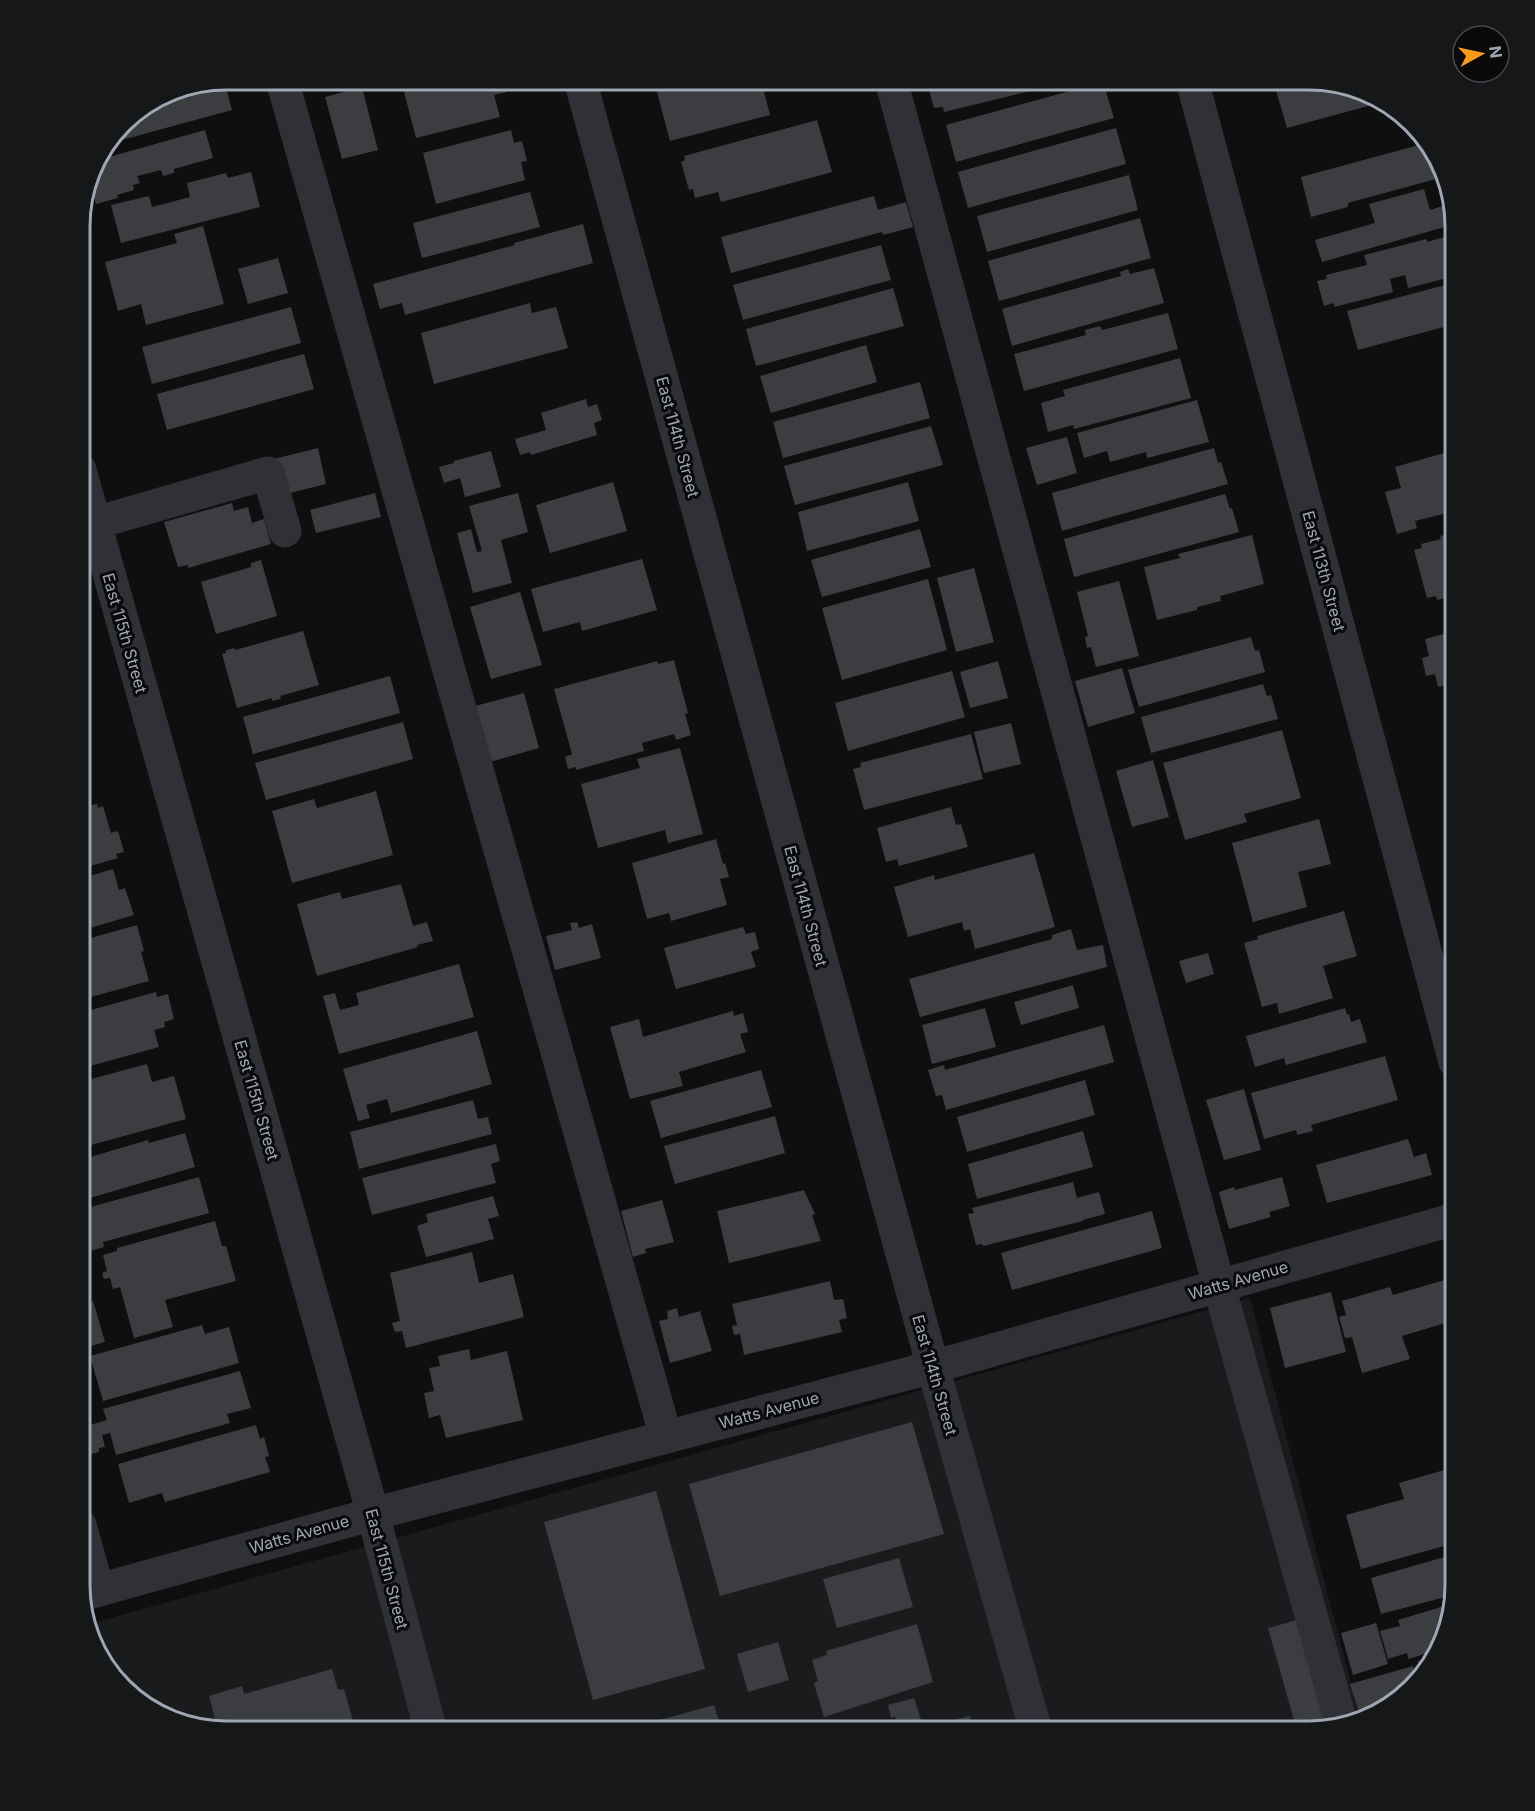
<svg xmlns="http://www.w3.org/2000/svg" width="1535" height="1811" font-family="Inter,sans-serif">
	<rect width="100%" height="100%" fill="#0f0f10"/>
	<path fill="#1a1b1d" d="M1250,1298l111,423 -5,3 -46,7h-1085l-64,-15 -52,-42 -22,-42 -1,-7z"/>
	<g fill="#3b3d41">
		<path d="M224,80l8,30 -125,34 22,-28 41,-26z"/>
		<path d="M401,80h103l3,12 -13,3 6,22 -84,21z"/>
		<path d="M686,80h75l9,35 -100,26 -14,-53z"/>
		<path d="M942,80h133l-131,32 -1,-5 -9,1 -5,-18 9,-2 -1,-7z"/>
		<path d="M1301,80h18l55,15 9,7 -96,26 -12,-41z"/>
		<path d="M1103,82l11,36 -158,44 -10,-37z"/>
		<path d="M362,87l16,63 -36,9 -17,-62z"/>
		<path d="M817,120l15,52 -111,30 -3,-10 -23,6 -2,-9 -4,1 -8,-28 4,-2 -1,-4z"/>
		<path d="M1116,128l10,36 -158,44 -10,-36z"/>
		<path d="M205,130l8,28 -39,11v4l-11,3 -2,-6 -24,6 3,7 -7,2 1,5 -17,5 1,3 -22,6 -4,-15 -5,1 8,-29z"/>
		<path d="M511,130l3,13 8,-2 5,20 -6,1 4,18 -89,24 -13,-51z"/>
		<path d="M1426,143l10,36 -88,24v4l-37,10 -10,-40z"/>
		<path d="M251,172l9,35 -139,36 -10,-38 38,-9 3,11 38,-10 -3,-14 39,-10 2,5z"/>
		<path d="M1129,175l9,35 -151,42 -10,-36z"/>
		<path d="M1424,189l6,21 22,-7 3,21 -133,38 -7,-22 60,-17 -6,-19z"/>
		<path d="M530,192l10,35 -118,31 -9,-35z"/>
		<path d="M874,196l4,14 28,-8 7,25 -30,8 -1,-3 -151,41 -10,-36z"/>
		<path d="M1140,218l11,40 -152,43 -11,-40z"/>
		<path d="M583,224l10,39 -188,52 -3,-12 -22,6 -7,-25 142,-39 -1,-2z"/>
		<path d="M203,226l21,78 -78,21 -5,-21 -23,7 -13,-49 72,-19 -3,-9z"/>
		<path d="M1455,234v42l-47,12 -3,-13 -15,4 3,13 -59,15v-4l-10,3 -7,-25 10,-2 -1,-4 41,-10 -3,-10 63,-16v3z"/>
		<path d="M881,245l10,35 -148,40 -10,-35z"/>
		<path d="M278,258l10,35 -40,11 -10,-35z"/>
		<path d="M1154,268l10,35 -152,43 -10,-37 119,-33 -1,-4 8,-3 2,5z"/>
		<path d="M1453,283l2,7v34l-97,26 -11,-39z"/>
		<path d="M893,288l11,38 -148,40 -10,-37z"/>
		<path d="M530,303l2,10 24,-6 12,41 -134,36 -13,-51z"/>
		<path d="M291,307l10,36 -149,41 -10,-37z"/>
		<path d="M1168,313l10,36 -154,42 -10,-37 72,-19 -1,-5 15,-4 2,4z"/>
		<path d="M866,345l11,37 -106,31 -11,-37z"/>
		<path d="M304,354l10,35 -147,41 -10,-36z"/>
		<path d="M1180,358l11,40 -117,31 -1,-4 -25,7 -7,-29 24,-7 -2,-6z"/>
		<path d="M920,382l10,36 -147,40 -10,-36z"/>
		<path d="M586,399l2,8 9,-3 5,16 -8,3 3,12 -66,20 -1,-3 -10,3 -5,-16 31,-9 -5,-17z"/>
		<path d="M1197,400l12,42 -62,16 -1,-6 -36,10 -3,-11 -23,7 -7,-25z"/>
		<path d="M931,426l12,39 -148,40 -11,-39z"/>
		<path d="M1067,437l10,36 -40,12 -11,-37z"/>
		<path d="M318,448l8,36 -44,11 -8,-36z"/>
		<path d="M1214,448l4,15 3,-1 7,22 -166,47 -10,-38z"/>
		<path d="M1455,450v61l-40,10 2,7 -20,6 -12,-42 16,-4 -6,-21z"/>
		<path d="M491,451l10,36 -36,10 -5,-19 -16,5 -5,-16 15,-4v-2z"/>
		<path d="M613,482l14,49 -77,22 -14,-48z"/>
		<path d="M908,482l11,39 -112,30 -9,-39z"/>
		<path d="M375,493l6,24 -65,16 -6,-23z"/>
		<path d="M518,493l10,39 -27,8 11,43 -39,10 -16,-60 14,-4 6,23 5,-1 -13,-45z"/>
		<path d="M1225,494l5,15 2,-1 7,24 -165,45 -10,-38z"/>
		<path d="M232,503l2,8 14,-4 4,16 12,-4 7,25 -83,24v-3l-10,2 -14,-45z"/>
		<path d="M920,529l11,38 -109,30 -11,-37z"/>
		<path d="M1455,532v63l-18,5 -1,-4 -9,2 -13,-48 8,-2 -1,-4 20,-5 -1,-3z"/>
		<path d="M1252,535l12,49 -44,12 1,5 -24,6v3l-40,10 -13,-53 36,-9 -2,-4z"/>
		<path d="M642,559l15,51 -75,21 -2,-9 -37,10 -12,-43z"/>
		<path d="M261,560l16,56 -61,18 -15,-52 50,-15v-4z"/>
		<path d="M974,568l20,74 -38,10 -19,-74z"/>
		<path d="M928,579l19,71 -105,30 -20,-72z"/>
		<path d="M1119,581l20,75 -43,11 -5,-20 -4,1 -2,-11 3,-1 -11,-44z"/>
		<path d="M520,592l22,73 -51,14 -21,-72z"/>
		<path d="M303,631l16,54 -39,11 1,3 -9,2v-3l-35,10 -15,-54 4,-1 -1,-2 9,-3 1,2z"/>
		<path d="M1455,631v52l-17,4 -3,-13 -9,2 -4,-18 7,-2 -4,-17z"/>
		<path d="M1251,637l4,14 4,-1 6,22 -126,35 -11,-37z"/>
		<path d="M674,660l14,53 -3,1 6,21 -15,5 -2,-6 -32,9 2,8 -68,19v-3l-8,2 -3,-12 7,-3 -18,-65 103,-28 1,3z"/>
		<path d="M998,661l10,37 -38,10 -10,-36z"/>
		<path d="M1122,668l13,45 -47,14 -13,-46z"/>
		<path d="M952,671l13,46 -117,34 -13,-48z"/>
		<path d="M390,676l10,37 -147,41 -10,-37z"/>
		<path d="M1263,684l4,12 4,-1 7,24 -127,34 -10,-36z"/>
		<path d="M524,693l15,55 -49,14 -15,-56z"/>
		<path d="M403,722l10,37 -147,41 -11,-37z"/>
		<path d="M1011,723l10,41 -37,9 -10,-41z"/>
		<path d="M1282,730l19,68 -57,16 3,8 -62,18 -22,-77z"/>
		<path d="M971,734l12,45 -119,31 -11,-41 8,-2 -1,-4z"/>
		<path d="M80,748l6,22 -6,2z"/>
		<path d="M680,748l23,86 -35,9 -3,-13 -67,18 -17,-64 59,-16 -3,-9z"/>
		<path d="M1153,760l16,57 -37,10 -16,-56z"/>
		<path d="M376,791l17,64 -101,28 -20,-72 42,-12 3,9z"/>
		<path d="M97,804l1,4 5,-2 8,27 7,-2 6,21 -8,2 2,4 -38,11v-57l10,-3 -1,-3z"/>
		<path d="M951,807l5,18 5,-1 7,23 -69,19 -2,-7 -11,3 -9,-34z"/>
		<path d="M1319,819l12,45 -33,8 9,35 -54,15 -21,-79z"/>
		<path d="M716,839l7,25 2,-1 4,14 -9,2 7,26 -56,16 -2,-8 -22,6 -15,-56z"/>
		<path d="M1034,853l21,74 -80,22 -5,-20 -6,2 -2,-9 -54,15 -14,-50 40,-12 1,5z"/>
		<path d="M113,869l6,21 6,-2 9,27 -54,16v-52z"/>
		<path d="M401,884l12,42 14,-4 6,19 -16,4 1,2 -101,29 -20,-72 43,-12 2,7z"/>
		<path d="M1344,911l13,45 -34,10 10,32 -54,16 -2,-11 -15,4 -18,-64 14,-4 -1,-3z"/>
		<path d="M577,922l2,6 13,-4 9,34 -46,12 -9,-34 26,-6 -2,-7z"/>
		<path d="M137,925l7,26 -3,1 8,29 -69,19v-59z"/>
		<path d="M743,927l3,7 9,-2 4,17 -8,3 5,15 -80,22 -12,-41z"/>
		<path d="M1071,929l6,21 26,-5 4,22 -187,50 -11,-38 143,-40v-4z"/>
		<path d="M1208,953l6,21 -28,9 -7,-22z"/>
		<path d="M459,964l15,53 -135,37 -16,-58 12,-3 5,17 19,-5 -3,-12z"/>
		<path d="M1073,985l6,23 -58,17 -7,-23z"/>
		<path d="M156,992l1,5 11,-3 6,25 -10,3 1,5 -11,3 5,17 -69,19 -7,-26 -3,1v-28z"/>
		<path d="M985,1008l11,39 -64,17 -10,-39z"/>
		<path d="M1345,1008l2,7 2,-1 2,8 9,-3 7,23 -81,23 -2,-7 -29,9 -9,-31z"/>
		<path d="M733,1011l1,5 9,-3 5,19 -8,2 6,18 -67,20 4,14 -53,13 -20,-72 29,-8 4,18z"/>
		<path d="M1104,1025l10,37 -168,48 -4,-15 -6,1 -8,-26 16,-5 1,5z"/>
		<path d="M477,1031l15,53 -101,29 -4,-14 -21,6 4,13 -12,3 -15,-52z"/>
		<path d="M1385,1056l13,44 -87,25 2,6 -16,4 -1,-5 -32,9 -13,-46z"/>
		<path d="M147,1064l5,18 22,-6 12,43 -106,29v-66z"/>
		<path d="M761,1070l11,37 -111,31 -11,-37z"/>
		<path d="M1085,1080l10,35 -128,37 -10,-35z"/>
		<path d="M1244,1089l17,61 -37,10 -18,-60z"/>
		<path d="M473,1100l5,19 10,-2 4,17 -133,35 -9,-37z"/>
		<path d="M775,1116l10,37 -110,31 -11,-38z"/>
		<path d="M1083,1131l10,36 -116,32 -9,-35z"/>
		<path d="M185,1133l10,34 -115,34v-41l68,-20 1,3z"/>
		<path d="M1408,1139l6,18 12,-4 6,22 -105,28 -11,-38z"/>
		<path d="M496,1144l4,17 -9,3 5,19 -124,32 -10,-37z"/>
		<path d="M199,1177l10,36 -106,29 1,5 -24,7v-44z"/>
		<path d="M1282,1177l8,29 -21,6 2,5 -42,12 -10,-37 15,-5 1,3z"/>
		<path d="M1073,1182l4,16 22,-6 6,22 -22,6v1l-100,25 -1,-2 -6,1 -8,-31 6,-1 -2,-5z"/>
		<path d="M804,1190l11,24 -3,1 9,26 -92,22 -12,-52z"/>
		<path d="M493,1196l6,20 -11,3 6,20 -68,18 -9,-31 11,-4 -2,-8z"/>
		<path d="M662,1200l12,42 -29,7 1,4 -13,4 -12,-46z"/>
		<path d="M1152,1211l10,37 -150,42 -11,-37z"/>
		<path d="M215,1221l7,25h4l10,35 -71,19 8,27 -39,11 -14,-51 -7,2 -3,-11 -6,1 -2,-6 5,-2 -4,-16 14,-4v-3z"/>
		<path d="M472,1252l7,31 34,-9 11,43 -118,31 -4,-17 -7,1 -3,-9 8,-2 -10,-48z"/>
		<path d="M1455,1277v43l-53,16 8,23 -48,14 -10,-36 -7,1 -6,-21 7,-2 -4,-14 48,-14 3,8z"/>
		<path d="M830,1281l4,19 9,-1 4,19 -8,2 3,12 -98,23 -4,-21 -6,1 -2,-9 5,-1 -5,-21z"/>
		<path d="M1331,1292l15,60 -61,16 -15,-60z"/>
		<path d="M93,1301l12,41 -25,7v-44z"/>
		<path d="M677,1308l2,9 21,-6 12,40 -42,12 -11,-42 9,-2 -1,-8z"/>
		<path d="M202,1325l3,9 24,-7 10,36 -136,38 -13,-45z"/>
		<path d="M469,1349l2,11 36,-9 16,69 -77,18 -6,-23 -11,3 -5,-25 10,-2 -5,-23 11,-2 -2,-10z"/>
		<path d="M240,1371l11,37 -24,6 3,9 -114,32 -6,-22 -8,2 3,12 -6,1v4l-15,4 -4,-17v-11l27,-8 -4,-11z"/>
		<path d="M912,1422l32,112 -224,62 -31,-112z"/>
		<path d="M256,1425l4,14 4,-2 5,19 -4,1 5,15 -105,30 -3,-9 -33,10 -11,-39z"/>
		<path d="M1455,1467v76l-94,26 -15,-54 58,-16 -5,-16z"/>
		<path d="M656,1491l49,178 -112,31 -49,-178z"/>
		<path d="M1455,1554v32l-2,9 -72,19 -10,-36z"/>
		<path d="M899,1558l14,49 -76,21 -14,-49z"/>
		<path d="M1451,1604l-10,45 -33,10 -1,-6 -19,6 -8,-28 20,-5 -2,-6z"/>
		<path d="M1297,1620l31,109 -31,2 -29,-103z"/>
		<path d="M1376,1623l12,41 -35,11 -12,-42z"/>
		<path d="M917,1624l16,58 -109,35 -10,-34 4,-2 -6,-21 15,-5 -1,-4z"/>
		<path d="M778,1642l11,38 -41,12 -11,-38z"/>
		<path d="M1435,1657l-14,17 -3,-13z"/>
		<path d="M1413,1666l4,12 -19,24 -36,19 -12,-37z"/>
		<path d="M332,1669l6,21 6,-1 12,42h-131l-7,-1 -9,-34 33,-10 2,8z"/>
		<path d="M914,1698l9,28 13,-4 1,2 33,-8 4,15h-75l-4,-14 -4,1 -3,-13z"/>
		<path d="M714,1705l8,26h-102z"/>
		<path d="M860,1720l3,11h-44z"/>
	</g>
	<g fill="none" stroke-linecap="round" stroke-linejoin="round">
		<g stroke="#303136" stroke-width="33">
			<path d="M282,80l384,1357"/>
			<path d="M580,80l353,1287 103,364"/>
			<path d="M891,80l328,1206 123,440"/>
			<path d="M1192,80l263,982"/>
			<path d="M80,470l293,1044 58,217"/>
			<path d="M95,523l173,-50 17,58"/>
			<path d="M80,1525l18,65"/>
			<path d="M81,1595l292,-81 560,-147 522,-148"/>
		</g>
	</g>
	<g text-anchor="middle" stroke-width="6" stroke-linejoin="round" paint-order="stroke">
		<g font-size="16" fill="#9ea7b3" stroke="#0a0a0b">
			<text transform="translate(678 437) rotate(75)" y="6">East 114th Street</text>
			<text transform="translate(1324 571) rotate(75)" y="6">East 113th Street</text>
			<text transform="translate(125 633) rotate(74)" y="6">East 115th Street</text>
			<text transform="translate(806 906) rotate(75)" y="6">East 114th Street</text>
			<text transform="translate(257 1100) rotate(74)" y="6">East 115th Street</text>
			<text transform="translate(1238 1280) rotate(-16)" y="6">Watts Avenue</text>
			<text transform="translate(935 1375) rotate(74)" y="6">East 114th Street</text>
			<text transform="translate(769 1410) rotate(-15)" y="6">Watts Avenue</text>
			<text transform="translate(299 1534) rotate(-16)" y="6">Watts Avenue</text>
			<text transform="translate(387 1569) rotate(75)" y="6">East 115th Street</text>
		</g>
	</g>
	<path d="M0 0H1535V1811H0ZM226 90H1309A136 136 0 0 1 1445 226V1585A136 136 0 0 1 1309 1721H226A136 136 0 0 1 90 1585V226A136 136 0 0 1 226 90Z" fill="#161718" fill-rule="evenodd"/>
	<path fill="none" stroke="#9ea7b3" stroke-width="3" d="M226 90H1309A136 136 0 0 1 1445 226V1585A136 136 0 0 1 1309 1721H226A136 136 0 0 1 90 1585V226A136 136 0 0 1 226 90Z"/>
	<g transform="translate(1481 54) rotate(82)"><circle r="28" fill="#0a0a0b" stroke="#45494e" stroke-width="1.5"/>
	<path d="M0-4.5L10 22L0 15L-10 22Z" fill="#ff9918"/>
	<text y="-9" font-size="16" font-weight="bold" text-anchor="middle" fill="#9ea7b3">N</text>
	</g>
</svg>
